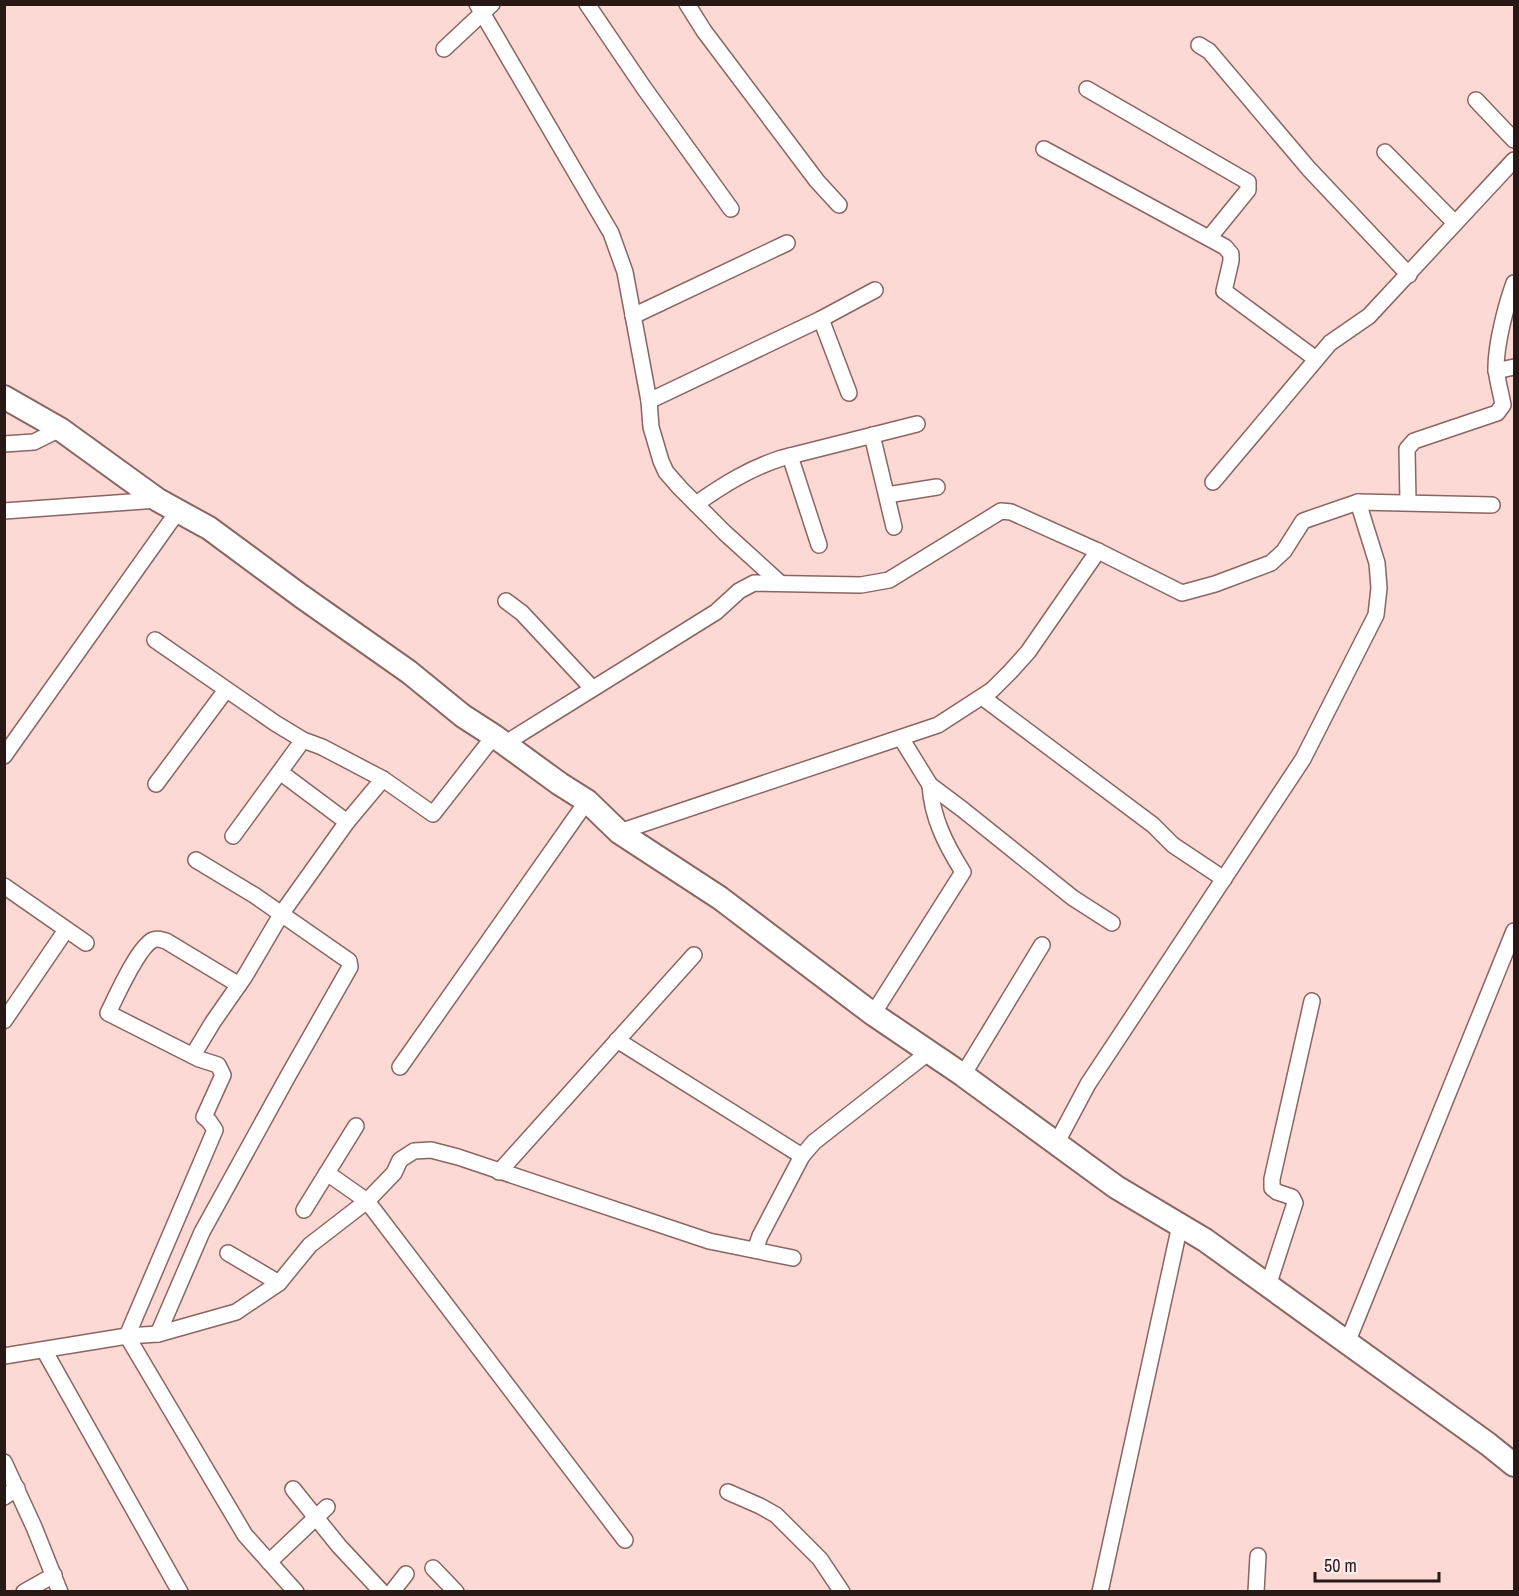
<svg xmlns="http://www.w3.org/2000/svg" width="1519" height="1596" font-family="'Archivo Narrow',sans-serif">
	<rect width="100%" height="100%" fill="#fcd9d5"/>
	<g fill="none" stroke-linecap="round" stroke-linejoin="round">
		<defs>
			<g id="street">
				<path d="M477,4l134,229 14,39 24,129 2,26 10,34 5,11 14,16 45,45 55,50"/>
				<path d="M587,4l57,84 87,121"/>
				<path d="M687,4l17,27 113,150 22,24"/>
				<path d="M1199,45l10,6 100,118 100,106"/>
				<path d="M444,49l48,-45"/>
				<path d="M1087,89l161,93v8l-39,48"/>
				<path d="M1476,100l38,40"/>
				<path d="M1044,149l181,98 6,7v7l-7,30 92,68"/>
				<path d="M1385,152l70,71"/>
				<path d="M633,316l154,-73"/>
				<path d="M821,319l28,74"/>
				<path d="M1496,371l18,-4"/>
				<path d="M649,401l172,-82 54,-29"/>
				<path d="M872,435l22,92"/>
				<path d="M4,444l30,-2 26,-13"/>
				<path d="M790,456l29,89"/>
				<path d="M1213,482l117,-139 39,-27 145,-156"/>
				<path d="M887,495l50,-8"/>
				<path d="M1408,502l-1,-53 7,-8 83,-28 6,-8c-2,-12 -6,-25 -7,-37 0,-24 10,-63 18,-85"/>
				<path d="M696,504c27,-19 54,-36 86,-46l135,-34"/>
				<path d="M4,511l154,-11"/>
				<path d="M506,601l16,12 70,75"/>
				<path d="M155,640l120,83 28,17 19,7 61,32 50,35 61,-78"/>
				<path d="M982,697l171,128 20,20 51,34"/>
				<path d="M901,738l29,47 32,24 111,89 39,25"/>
				<path d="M504,744l212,-132 23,-21 15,-8 107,2 28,-5 112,-69 10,1 87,39 84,42 33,-9 56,-21 13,-12 19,-30 55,-19 134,3"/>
				<path d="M4,756l174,-245"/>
				<path d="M280,772l67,50"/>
				<path d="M156,784l70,-94"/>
				<path d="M619,832l319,-107 54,-35 18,-18 18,-20 70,-101"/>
				<path d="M233,836l70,-96"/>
				<path d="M4,886l82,57"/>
				<path d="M239,985l-73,-44c-4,-1 -9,-3 -13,-1 -15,7 -37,57 -45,73l91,46 19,6 5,10 -19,42 5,4 6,9 -88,206 118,199 51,57"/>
				<path d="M873,1014l90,-142c-17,-27 -31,-54 -33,-87"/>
				<path d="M4,1021l62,-91"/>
				<path d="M617,1040l185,116"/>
				<path d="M193,1055l20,-33 32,-46 37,-63 65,-91 36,-43"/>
				<path d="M400,1067l187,-266"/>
				<path d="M963,1075l79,-130"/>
				<path d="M1056,1144l32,-60 215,-325 73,-144 3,-27 -2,-25 -19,-61"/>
				<path d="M499,1172l195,-217"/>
				<path d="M327,1173l40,28 258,339"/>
				<path d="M304,1210l52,-84"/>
				<path d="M755,1250l5,-14 42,-80 12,-14 115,-90"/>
				<path d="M228,1253l51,30"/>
				<path d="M1268,1286l27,-83 -3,-6 -15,-5 -5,-4v-9l40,-178"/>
				<path d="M158,1334l44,-102 86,-156 62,-109 -1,-6 -95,-66 -58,-35"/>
				<path d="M1347,1343l167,-412"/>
				<path d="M44,1350l136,242"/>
				<path d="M4,1356l123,-20 31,-2 78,-22 43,-29 31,-38 57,-44 27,-28 6,-13 14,-9 17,-1 27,7 251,84 84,17"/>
				<path d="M4,1462l30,65 26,65"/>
				<path d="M293,1489l46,57 43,46"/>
				<path d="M728,1492l32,14 16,9 44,44 22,33"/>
				<path d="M4,1497l13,-9"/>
				<path d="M269,1562l58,-55"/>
				<path d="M433,1568l23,24"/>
				<path d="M24,1592l30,-17"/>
				<path d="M392,1592l14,-18"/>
				<path d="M1100,1592l80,-367"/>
				<path d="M1256,1592l2,-36"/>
			</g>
			<path id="secondary" d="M4,397l56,32 98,71 51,28 92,68 108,76 54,44 31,20 66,48 27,17 32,31 101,66 153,116 90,61 153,112 89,53 283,204 26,21"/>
		</defs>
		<use href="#street" stroke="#8a6561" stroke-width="18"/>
		<use href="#secondary" stroke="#8a6561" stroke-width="26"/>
		<use href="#street" stroke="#fff" stroke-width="15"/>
		<use href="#secondary" stroke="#fff" stroke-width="22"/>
	</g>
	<rect width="1519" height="1596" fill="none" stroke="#281917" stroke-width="12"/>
	<path d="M1315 1572v9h124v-9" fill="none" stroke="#281917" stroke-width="3"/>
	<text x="1324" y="1572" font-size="18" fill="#281917" stroke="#fdebe9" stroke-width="4.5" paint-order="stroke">50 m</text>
</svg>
